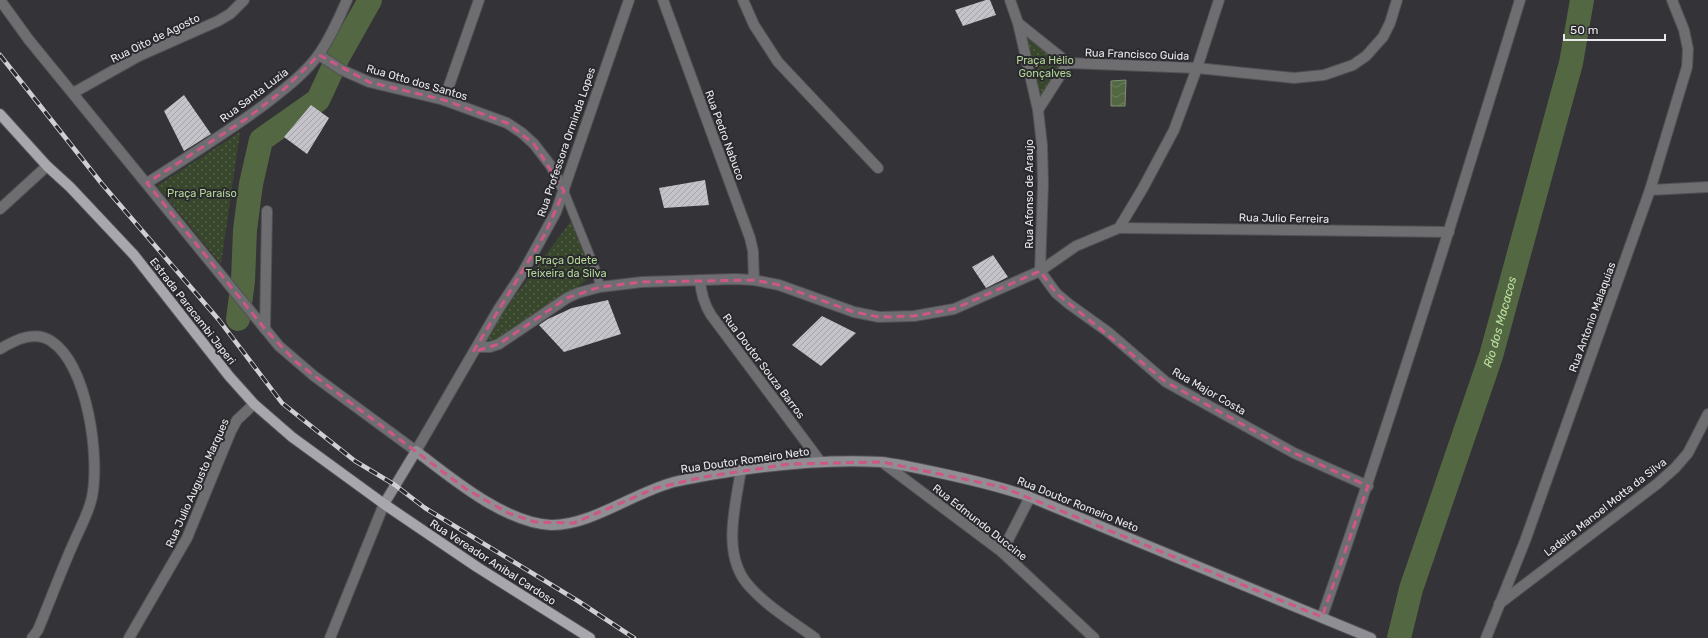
<svg xmlns="http://www.w3.org/2000/svg" width="1708" height="638" font-family="Rubik,sans-serif">
	<defs>
		<pattern id="green-dots" width="8" height="8" patternUnits="userSpaceOnUse"><rect width="8" height="8" fill="#38472b"/><path d="M2 2h.1M6 6h.1" fill="none" stroke="#55624a" stroke-width="1.8" stroke-linecap="round"/></pattern>
		<pattern id="water-waves" width="16" height="10" patternUnits="userSpaceOnUse"><rect width="16" height="10" fill="#536842"/><path d="M0 5q4-4 8 0t8 0" fill="none" stroke="#6c7e5d"/></pattern>
		<pattern id="building-hatch" width="6" height="6" patternUnits="userSpaceOnUse"><rect width="6" height="6" fill="#c4c3c9"/><path d="M-1 1l2-2M0 6l6-6M5 7l2-2" fill="none" stroke="#a4a4a8"/></pattern>
	</defs>
	<rect width="100%" height="100%" fill="#343338"/>
	<g fill="url(#green-dots)">
		<path d="M1020,30l42,32 -10,21 -10,16 -8,-18z"/>
		<path d="M240,132l-19,132 -64,-78z"/>
		<path d="M571,221l24,51 -57,51 -61,24z"/>
	</g>
	<path fill="url(#water-waves)" stroke="#808f75" d="M1126,80l-1,26h-14v-25z"/>
	<g fill="none" stroke-linecap="round" stroke-linejoin="round">
		<g stroke="#536842" stroke-width="24">
			<path d="M238,319l5,-38 2,-51 6,-46 10,-44 57,-40 21,-45 31,-55"/>
			<path id="s1" d="M1399,638l12,-49 80,-233 80,-293 11,-63"/>
		</g>
	</g>
	<g fill="url(#building-hatch)">
		<path d="M986,0h4l6,15 -33,11 -8,-16z"/>
		<path d="M184,95l27,39 -27,17 -20,-40z"/>
		<path d="M311,105l18,13 -22,36 -23,-17z"/>
		<path d="M705,180l4,25 -45,3 -5,-20z"/>
		<path d="M993,255l15,22 -22,11 -14,-21z"/>
		<path d="M608,300l13,34 -57,18 -25,-27 9,-6 24,-11z"/>
		<path d="M822,316l34,17 -35,33 -29,-21z"/>
	</g>
	<g fill="none" stroke-linecap="round" stroke-linejoin="round">
		<defs>
			<path id="lane" d="M564,191l33,82 3,14"/>
			<g id="street">
				<path d="M0,0l29,40 250,306 35,30 102,75 82,-141 25,-38 33,-60 73,-212"/>
				<path d="M663,0l87,238 3,13 1,29"/>
				<path d="M743,0l11,25 24,37 100,106"/>
				<path d="M1010,0l8,23 20,87 4,35 1,39 -3,87 16,22 13,11 39,28 58,50 128,71 74,33"/>
				<path d="M1018,23l50,40 129,5 97,10 30,-3 29,-10 13,-9 17,-19 7,-14 7,-23"/>
				<path d="M319,55l23,15 27,12 75,18 63,23 15,10 12,11 17,22 13,25"/>
				<path d="M73,93l66,-37 79,-35 12,-7 14,-14"/>
				<path d="M444,100l35,-100"/>
				<path d="M1038,110l30,-47"/>
				<path d="M147,183c39,-25 79,-50 117,-78 19,-15 41,-31 55,-51 12,-17 20,-36 28,-54"/>
				<path d="M1650,190l58,-3"/>
				<path d="M0,209l47,-43"/>
				<path d="M1119,228l330,4"/>
				<path d="M700,280c1,14 4,24 11,35l109,146"/>
				<path d="M265,329l2,-118"/>
				<path d="M477,347h13l9,-3 68,-46 11,-5 22,-6 42,-5 93,-3 19,1 25,5 75,27 25,5 35,-1 40,-7 86,-38 36,-25 43,-18 24,-40 31,-58 23,-62 22,-68"/>
				<path d="M0,349c15,-9 35,-19 51,-8 37,24 49,117 41,156 -3,15 -12,31 -18,45 -13,29 -24,59 -36,88l-6,8"/>
				<path d="M882,462l120,90 92,86"/>
				<path d="M741,470c-6,37 -20,87 9,117 18,20 43,35 65,51"/>
				<path d="M1002,552l28,-55"/>
				<path d="M1499,604l158,-120 18,-16 13,-15 20,-39"/>
				<path d="M1322,617c71,-204 135,-411 198,-617"/>
				<path d="M129,638l58,-100 44,-107 6,-11 17,-16"/>
				<path d="M330,638l54,-134"/>
				<path d="M1486,638l39,-97 125,-351 37,-123 1,-18 -4,-19 -12,-30"/>
			</g>
			<path id="secondary" d="M384,504l32,-53c35,27 89,72 135,74 39,1 84,-33 123,-43 17,-4 36,-7 54,-10 51,-8 101,-13 153,-10 18,2 36,6 54,10 33,7 64,14 95,25l341,141"/>
			<path id="primary" d="M0,114l47,52 23,21 64,68 95,121 25,28 38,33 92,67 93,63 113,71"/>
		</defs>
		<use href="#lane" stroke="#515055" stroke-width="10"/>
		<use href="#street" stroke="#515055" stroke-width="12"/>
		<use href="#secondary" stroke="#515055" stroke-width="12"/>
		<use href="#primary" stroke="#515055" stroke-width="12"/>
		<use href="#lane" stroke="#6e6e71" stroke-width="8"/>
		<use href="#street" stroke="#6e6e71" stroke-width="10"/>
		<use href="#secondary" stroke="#8f8e93" stroke-width="10"/>
		<use href="#primary" stroke="#a8a7ad" stroke-width="10"/>
		<defs>
			<path id="rail" d="M0,55l102,129 117,136 63,83 73,58 40,24 30,23 153,93 56,37"/>
		</defs>
		<use href="#rail" stroke="#d0d0d3" stroke-width="4.5"/>
		<use href="#rail" stroke="#2a292e" stroke-width="3" stroke-dasharray="9" stroke-linecap="butt"/>
	</g>
	<path fill="none" stroke="#ce5786" stroke-width="3" stroke-dasharray="8 5" stroke-linejoin="round" d="M319,55l50,27 75,18 63,23 27,21 30,47 -19,43 -72,118 26,-8 68,-46 33,-11 42,-5 112,-2 25,5 75,27 25,5 35,-1 40,-7 86,-38 16,22 110,89 128,71 74,33 -46,131 -320,-130 -120,-25 -93,2 -85,13 -48,11 -82,35 -39,-1 -27,-9 -42,-24 -170,-127 -31,-33 -118,-146 99,-64 35,-27z"/>
	<g text-anchor="middle" stroke-width="4" stroke-linejoin="round" paint-order="stroke">
		<g font-size="11" fill="#e9e9ec" stroke="#2a292e">
			<text transform="translate(155 38) rotate(-26)" y="4">Rua Oito de Agosto</text>
			<text transform="translate(1137 54) rotate(2)" y="4">Rua Francisco Guida</text>
			<text transform="translate(417 82) rotate(16)" y="4">Rua Otto dos Santos</text>
			<text transform="translate(254 95) rotate(-37)" y="4">Rua Santa Luzia</text>
			<text transform="translate(725 135) rotate(70)" y="4">Rua Pedro Nabuco</text>
			<text transform="translate(566 142) rotate(-71)" y="4">Rua Professora Orminda Lopes</text>
			<text transform="translate(1029 194) rotate(-90)" y="4">Rua Afonso de Araujo</text>
			<text transform="translate(1284 218) rotate(1)" y="4">Rua Julio Ferreira</text>
			<text transform="translate(193 311) rotate(52)" y="4">Estrada Paracambi Japeri</text>
			<text transform="translate(1592 317) rotate(-70)" y="4">Rua Antonio Malaquias</text>
			<text transform="translate(764 366) rotate(53)" y="4">Rua Doutor Souza Barros</text>
			<text transform="translate(1209 391) rotate(30)" y="4">Rua Major Costa</text>
			<text transform="translate(745 460) rotate(-8)" y="4">Rua Doutor Romeiro Neto</text>
			<text transform="translate(197 483) rotate(-66)" y="4">Rua Julio Augusto Marques</text>
			<text transform="translate(1078 504) rotate(22)" y="4">Rua Doutor Romeiro Neto</text>
			<text transform="translate(1605 507) rotate(-38)" y="4">Ladeira Manoel Motta da Silva</text>
			<text transform="translate(980 522) rotate(38)" y="4">Rua Edmundo Duccine</text>
			<text transform="translate(493 562) rotate(33)" y="4">Rua Vereador Anibal Cardoso</text>
		</g>
		<g font-size="11" fill="#b3d696" stroke="#2a292e">
			<text x="1045" y="64">Praça Hélio<tspan x="1045" dy="13">Gonçalves</tspan></text>
			<text x="202" y="197">Praça Paraíso</text>
			<text x="566" y="264">Praça Odete<tspan x="566" dy="13">Teixeira da Silva</tspan></text>
		</g>
		<g font-size="12" font-style="italic" fill="#bee1a1" stroke="#2a292e">
			<text dy="4" stroke="none"><textPath href="#s1" startOffset="332">Rio dos Macacos</textPath></text>
		</g>
	</g>
	<path d="M1564 34v6h101v-6" fill="none" stroke="#e9e9ec" stroke-width="2"/>
	<text x="1570" y="34" font-size="12" fill="#e9e9ec" stroke="#2a292e" stroke-width="3" paint-order="stroke">50 m</text>
</svg>
